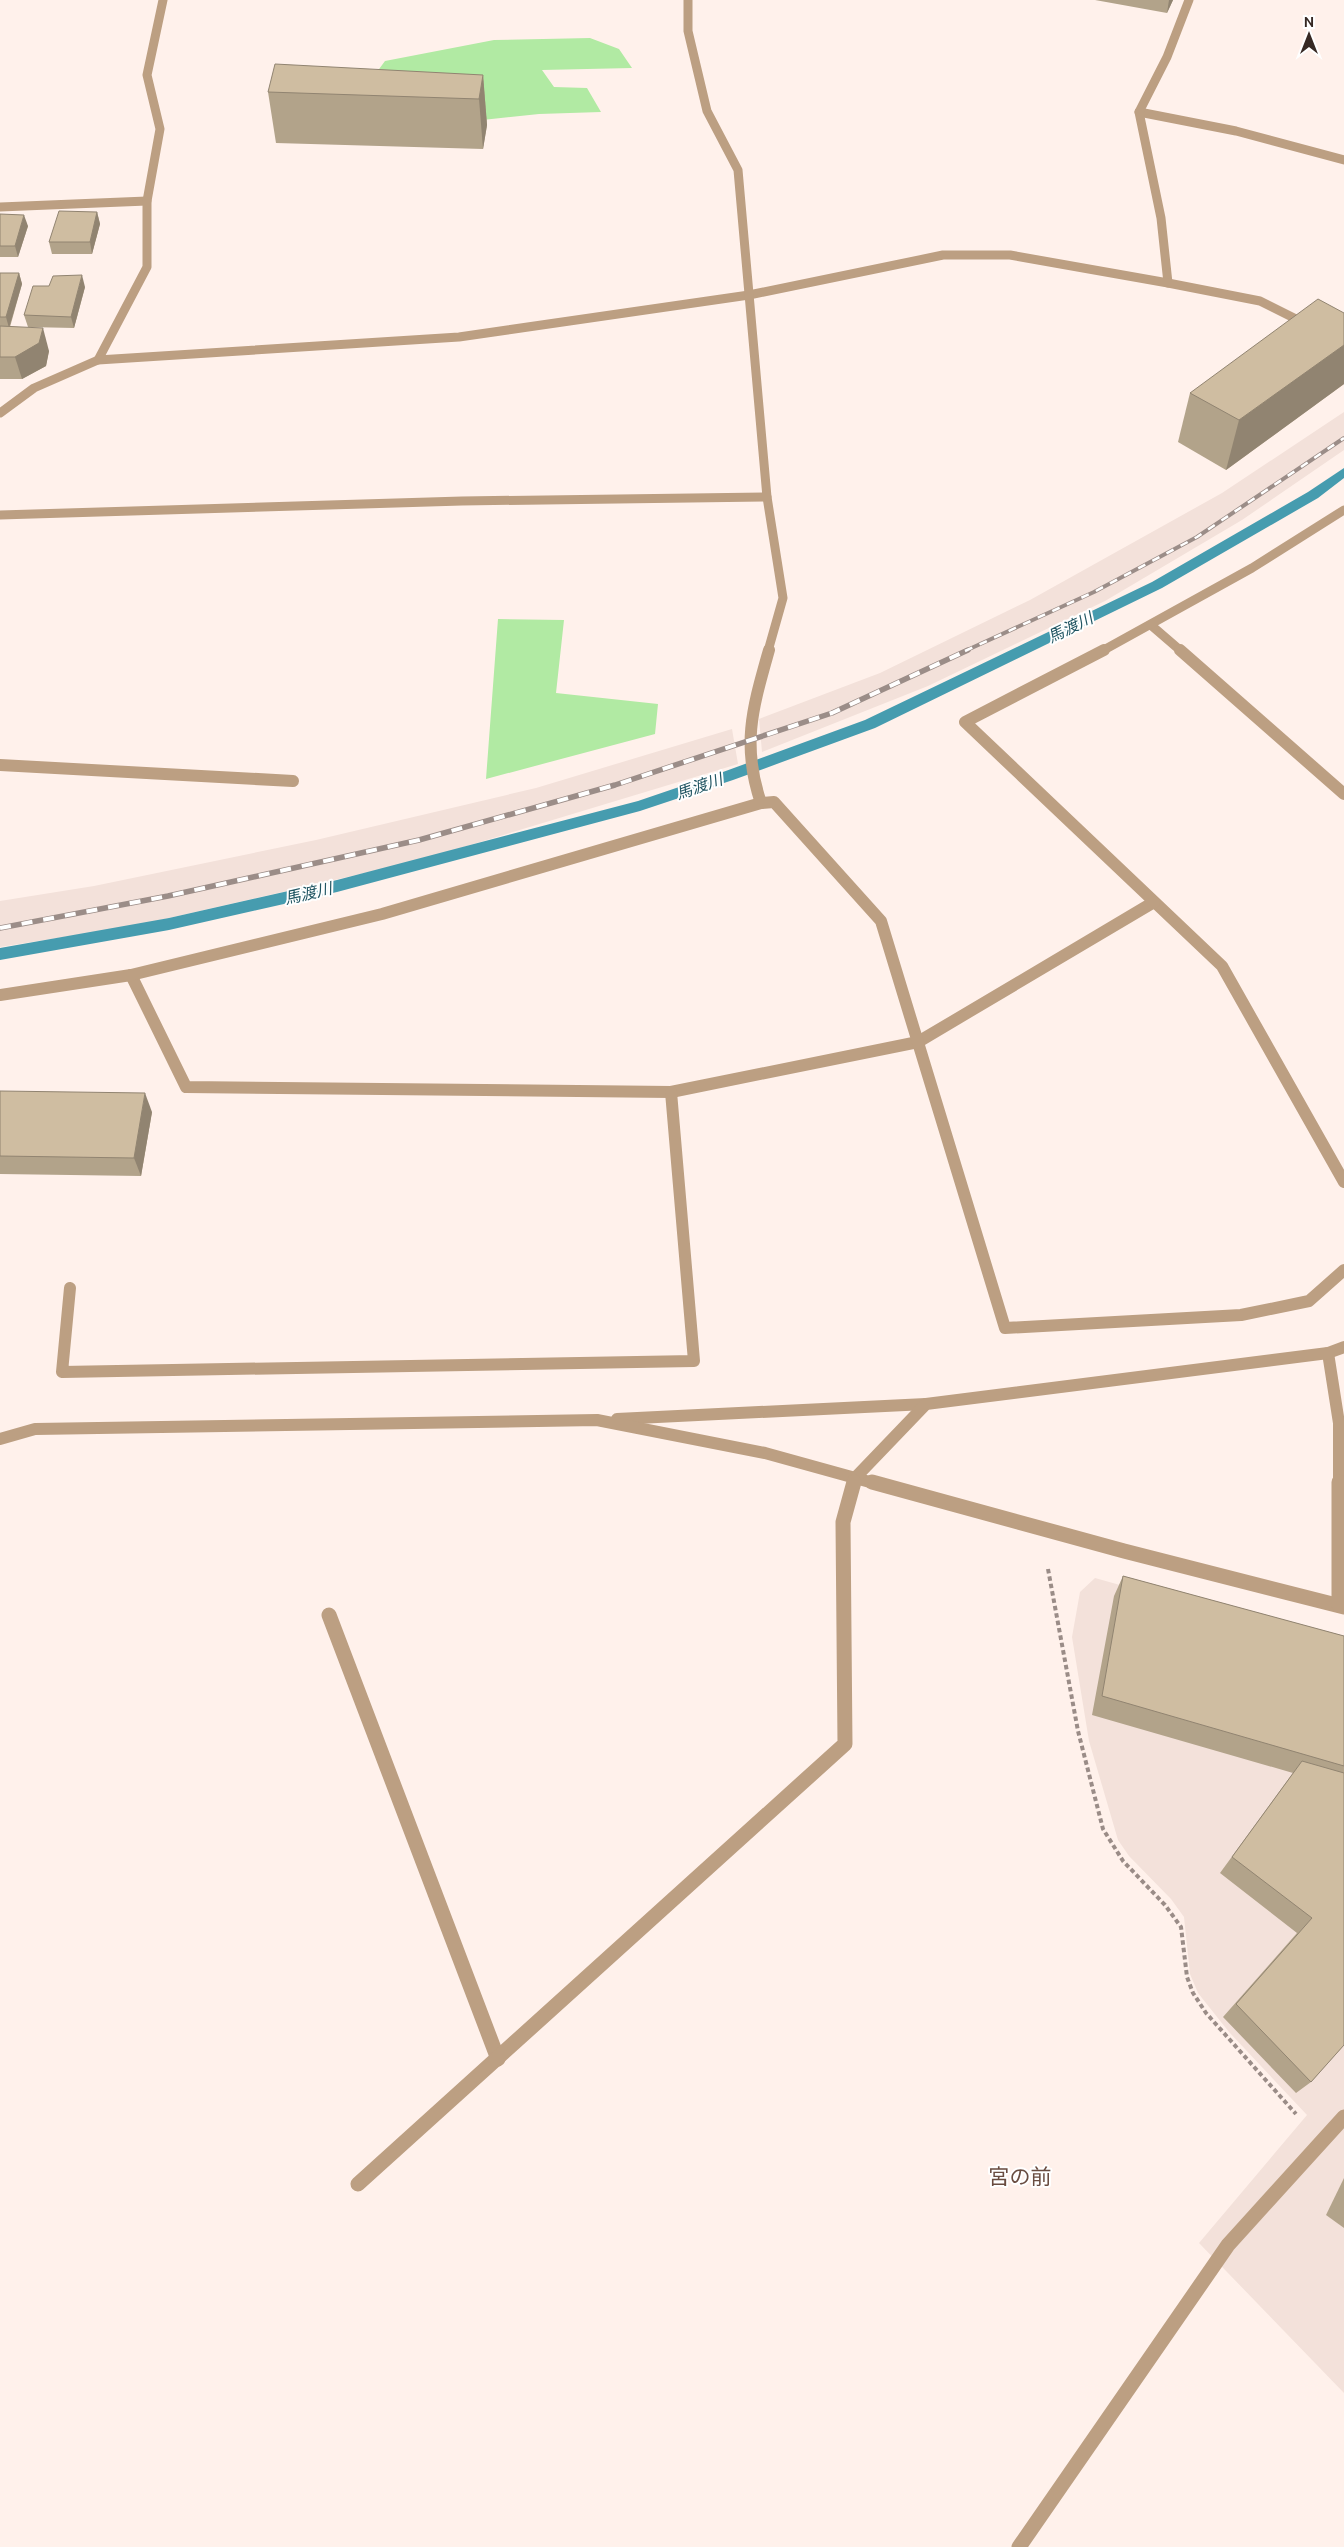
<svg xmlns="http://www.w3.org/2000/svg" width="1344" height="2547" font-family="Ubuntu,'Noto Sans JP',sans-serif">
	<rect width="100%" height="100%" fill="#fff1eb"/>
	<g fill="#f3e1da">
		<path d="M1344,412v38l-102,70 -137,81 -177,85 -166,66 -3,-33 121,-46 150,-73 192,-107z"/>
		<path d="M732,729l6,35 -321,97 -283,65 -134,21v-46l94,-15 222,-46 220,-52z"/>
		<path d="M1095,1578l249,70v745l-145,-150 108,-128 -78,-83 -31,-39 -8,-19 -6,-57 -13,-18 -42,-43 -11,-16 -29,-99 -17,-104 8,-45z"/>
	</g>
	<g fill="#b1eaa3">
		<path d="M590,38l29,11 13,19 -90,2 12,17 33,1 14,24 -62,2 -75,8 -93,-42 14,-19 109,-21z"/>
		<path d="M498,619l66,1 -8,73 102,11 -3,30 -169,45z"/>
	</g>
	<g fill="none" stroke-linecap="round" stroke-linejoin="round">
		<path fill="#469caf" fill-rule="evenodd" d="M1344,468v10l-26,20 -156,90 -287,140 -142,52 -93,31 -303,81 -168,38 -169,30v-12l169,-30 168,-38 301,-79 85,-29 142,-52 287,-138 156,-90z"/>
		<path stroke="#9a8c87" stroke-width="4" stroke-dasharray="4.5 3" stroke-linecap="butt" d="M1048,1569l30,162 25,98 20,32 42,44 16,22 6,50 6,16 13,20 90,101"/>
		<g stroke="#bc9f82" stroke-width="9">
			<path d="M1139,112l97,19 108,29"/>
			<path d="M0,207l147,-6"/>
			<path d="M1168,283l-7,-65 -22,-106 28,-55 22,-57"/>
			<path d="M98,360l49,-93v-66l13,-72 -13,-54 16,-75"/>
			<path d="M0,413l34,-25 64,-28 361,-23 290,-42 194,-40h67l158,28 92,18 48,24"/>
			<path d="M767,497l16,101 -15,53"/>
			<path d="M0,515l462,-14 305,-4 -29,-327 -31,-59 -19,-80v-31"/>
			<path d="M1152,626l29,25"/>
			<path d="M1102,651l150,-83 92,-58"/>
		</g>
		<g stroke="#bc9f82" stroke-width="12">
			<path d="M1104,650l-139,72 257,244 122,216"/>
			<path d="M1180,650l164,144"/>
			<path d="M0,765l293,16"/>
			<path d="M761,803c-20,-59 -8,-96 8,-153"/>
			<path d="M131,975l55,112 485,5 247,-50 236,-140"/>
			<path d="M0,995l131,-20 251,-61 379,-111 13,-1 107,119 124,407 236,-13 68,-14 35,-31"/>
			<path d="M70,1288l-8,84 632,-11 -23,-269"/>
			<path d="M1328,1353l11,70v61"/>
			<path d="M617,1419l309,-15"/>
			<path d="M0,1439l35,-10 562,-9 168,33 112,31"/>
			<path d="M853,1484l2,-6 71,-74 402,-51 16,-6"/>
		</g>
		<g stroke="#bc9f82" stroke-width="15">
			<path d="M872,1482l252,69 220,56"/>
			<path d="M1339,1482v123"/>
			<path d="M329,1615l169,444"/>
			<path d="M358,2184l487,-440 -2,-222 11,-40"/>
			<path d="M1019,2547l209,-302 116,-128"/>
		</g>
		<defs>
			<path id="rail-far1" d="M965,651l129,-59 103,-55 147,-99"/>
			<path id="rail" d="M0,928l168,-32 251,-56 196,-55 217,-72 136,-63"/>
		</defs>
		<use href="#rail-far1" stroke="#9b8d88" stroke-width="4"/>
		<use href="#rail" stroke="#9b8d88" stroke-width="5.5"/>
		<use href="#rail-far1" stroke="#fff" stroke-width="2.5" stroke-dasharray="8" stroke-linecap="butt"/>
		<use href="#rail" stroke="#fff" stroke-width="4" stroke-dasharray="11" stroke-linecap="butt"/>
	</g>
	<g fill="#b2a38a">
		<path d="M1095,0h78l-6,13z"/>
		<path d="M483,75l4,50 -4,24 -207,-6 -8,-51z"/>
		<path d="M97,212l3,12 -8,30h-40l-3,-12z"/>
		<path d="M0,214l28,12 -10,31h-18z"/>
		<path d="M0,273h19l3,11 -12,43 39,24 -3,15 -24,13h-22z"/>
		<path d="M85,287l-11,41 -46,-1 -4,-12z"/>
		<path d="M1344,313v71l-118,86 -48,-28 12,-49z"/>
		<path d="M0,1091l152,21 -11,64 -141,-2z"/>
		<path d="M1123,1576l221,60v409l-33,37 -15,11 -73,-76 74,-84 -77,-60 73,-100 -201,-58 22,-119z"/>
		<path d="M1344,2178v50l-18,-13z"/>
	</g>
	<g fill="#918471">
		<path d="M1169,0h4l-6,13z"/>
		<path d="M483,75l4,50 -4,24 -4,-50z"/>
		<path d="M97,212l3,12 -8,30 -2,-12z"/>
		<path d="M24,215l4,11 -10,31 -3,-11z"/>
		<path d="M19,273l3,11 -13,44 -3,-11z"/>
		<path d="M82,275l3,12 -11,41 -3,-11z"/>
		<path d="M43,328l6,23 -3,15 -24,13 -7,-22z"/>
		<path d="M1344,345v39l-118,86 13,-50z"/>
		<path d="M145,1093l7,19 -11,64 -7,-18z"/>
	</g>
	<g fill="#cfbda1" stroke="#918471">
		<path d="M275,64l208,11 -4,24 -211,-7z"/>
		<path d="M59,211l38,1 -7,30h-41z"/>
		<path d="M0,214l24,1 -9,31h-15z"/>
		<path d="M0,273h19l-13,44h-6z"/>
		<path d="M82,275l-11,42 -47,-2 9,-29h16l4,-10z"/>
		<path d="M1318,299l26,14v32l-105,75 -49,-27z"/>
		<path d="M0,326l43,2 -4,15 -24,14h-15z"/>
		<path d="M0,1091l145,2 -11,65 -134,-2z"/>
		<path d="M1123,1576l221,60v130l-242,-70z"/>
		<path d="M1302,1761l42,12v272l-33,37 -75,-78 76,-86 -80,-61z"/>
	</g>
	<g text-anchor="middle" stroke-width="4" stroke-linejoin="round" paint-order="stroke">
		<g font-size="16" font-style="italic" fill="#225663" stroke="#fff">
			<text transform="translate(1070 627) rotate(-26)" y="6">馬渡川</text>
			<text transform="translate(699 786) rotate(-19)" y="6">馬渡川</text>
			<text transform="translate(308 893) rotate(-13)" y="6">馬渡川</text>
		</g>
		<g font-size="21" fill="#694c40" stroke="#fff">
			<text x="1020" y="2184">宮の前</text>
		</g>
	</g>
	<g transform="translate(1309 35)" stroke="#ffffff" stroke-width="4" paint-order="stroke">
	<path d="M0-4L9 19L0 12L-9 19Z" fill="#362924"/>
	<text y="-8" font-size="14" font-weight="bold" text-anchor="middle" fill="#362924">N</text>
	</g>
</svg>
